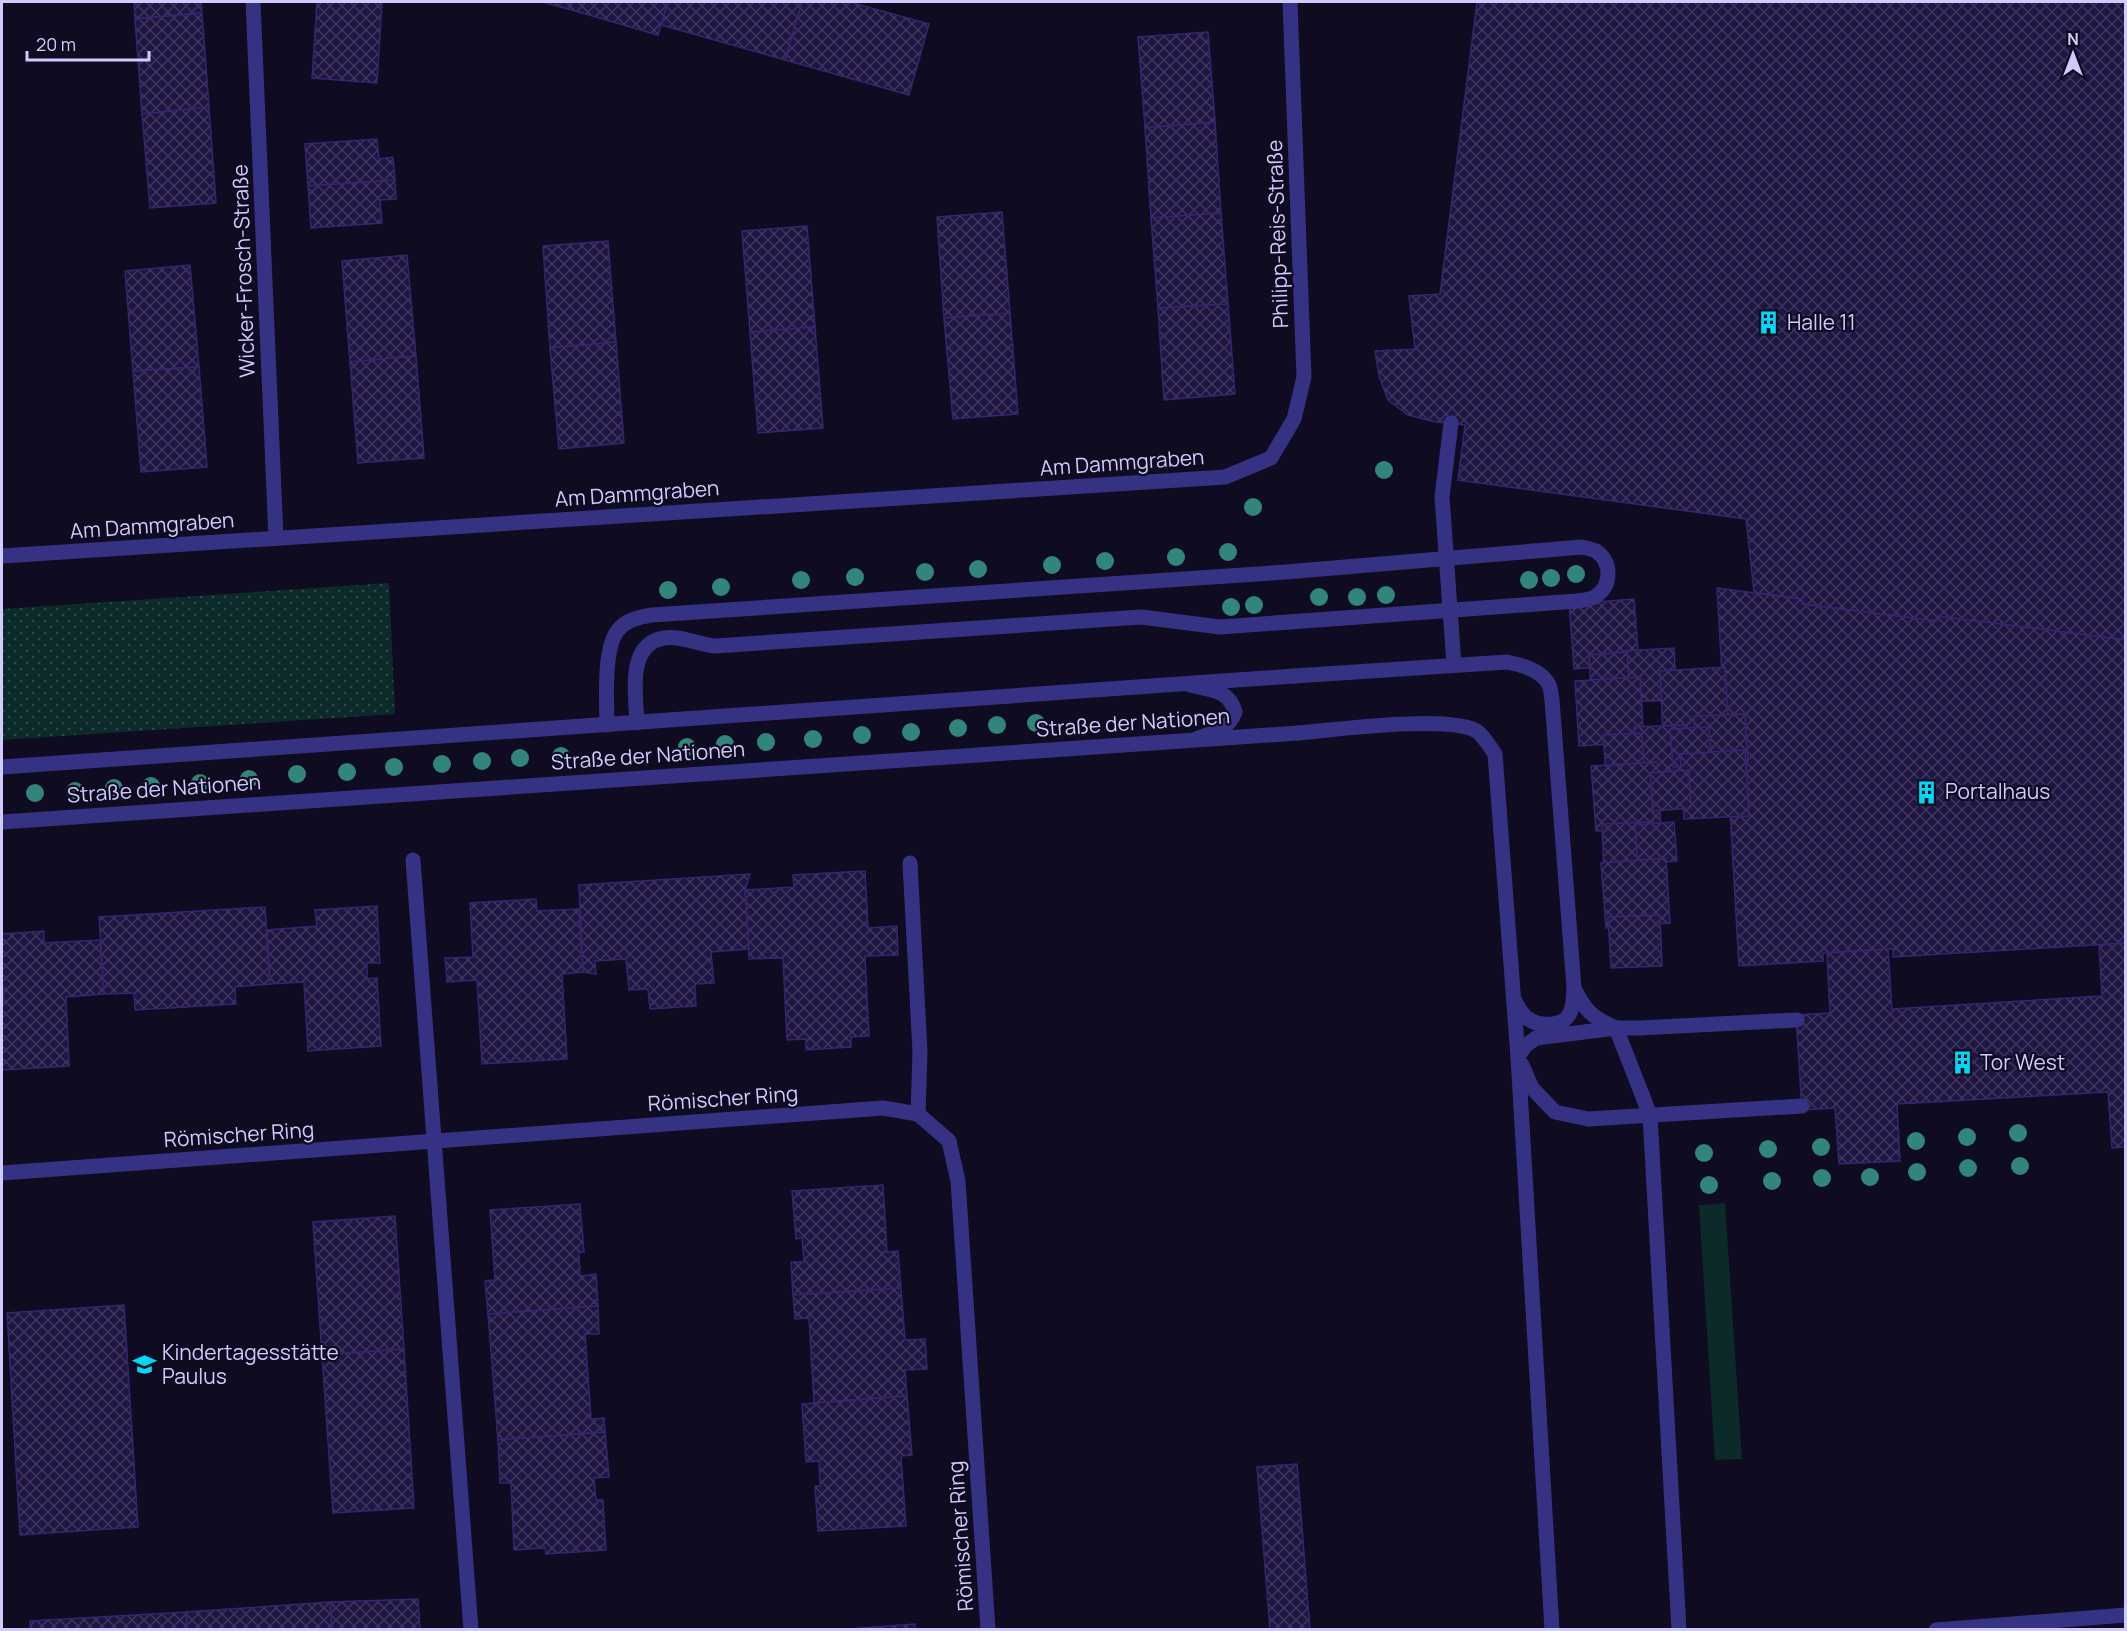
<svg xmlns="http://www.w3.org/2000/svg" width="2127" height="1631" font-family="Manrope,sans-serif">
	<defs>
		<pattern id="garden-dots" width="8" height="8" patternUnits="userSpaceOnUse" patternTransform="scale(1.5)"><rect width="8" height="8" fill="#0d2a2a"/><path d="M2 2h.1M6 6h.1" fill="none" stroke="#2f484a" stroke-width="1.8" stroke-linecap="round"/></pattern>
		<pattern id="building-cross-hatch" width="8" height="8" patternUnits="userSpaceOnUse" patternTransform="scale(1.5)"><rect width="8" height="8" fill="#1f1542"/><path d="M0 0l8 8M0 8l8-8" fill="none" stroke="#3e365e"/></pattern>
	</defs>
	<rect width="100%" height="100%" fill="#0f0b20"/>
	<path fill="#0d2a2a" d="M1725,1203l17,256 -27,1 -16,-255z"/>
	<path fill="url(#garden-dots)" d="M389,583l6,131 -393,26v-131z"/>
	<g fill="url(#building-cross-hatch)" stroke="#352570" stroke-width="1.5">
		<path d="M134,2h67l1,11 -67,6z"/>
		<path d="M317,2h65l-5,81 -65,-5z"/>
		<path d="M542,2h28l-2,7z"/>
		<path d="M570,2h98l-10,33 -90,-26z"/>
		<path d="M668,2h134l-17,58 -124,-35z"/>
		<path d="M802,2h48l79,22 -20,71 -124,-35z"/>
		<path d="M1477,2h649v638l-189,-24 -1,5 -134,-17v-5l-48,-7 -8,-73 -288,-39 7,-55 -29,-3 -28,-7 -20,-15 -9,-24 -4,-25 40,-2 -6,-53 31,-2z"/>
		<path d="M202,13l7,94 -67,7 -7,-95z"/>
		<path d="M1208,32l7,90 -70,6 -7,-91z"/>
		<path d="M209,107l7,96 -66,5 -8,-94z"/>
		<path d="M1215,122l6,91 -70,5 -6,-90z"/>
		<path d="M377,139l2,20 14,-2 2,23 -87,6 -3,-42z"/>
		<path d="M395,180l1,19 -16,1 2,23 -71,5 -3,-42z"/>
		<path d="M1002,212l8,101 -66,5 -7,-101z"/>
		<path d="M1221,213l7,91 -70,4 -7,-90z"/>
		<path d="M807,226l8,101 -65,5 -8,-101z"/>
		<path d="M608,241l8,101 -66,6 -7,-102z"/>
		<path d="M407,255l9,101 -66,6 -8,-101z"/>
		<path d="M190,265l9,102 -66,4 -8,-100z"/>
		<path d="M1228,304l7,90 -71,6 -6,-92z"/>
		<path d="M1010,313l8,101 -65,5 -9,-101z"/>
		<path d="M815,327l8,101 -65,5 -8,-101z"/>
		<path d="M616,342l8,101 -65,6 -9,-101z"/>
		<path d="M416,356l8,102 -66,5 -8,-101z"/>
		<path d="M199,367l8,100 -66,5 -8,-101z"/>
		<path d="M1717,588l85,11v5l134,17 1,-5 189,24v303l-233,14v-8h-5l-65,4v8l-84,5z"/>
		<path d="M1634,599l5,65 -65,5 -5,-65z"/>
		<path d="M1674,648l3,52 -52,2 -2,-51z"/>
		<path d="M1627,652l3,40 -39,2 -2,-39z"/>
		<path d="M1725,667l4,65 -66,4 -3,-65z"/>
		<path d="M1640,677l4,65 -65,4 -4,-65z"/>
		<path d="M1745,714l3,50 -52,3 -2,-51z"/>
		<path d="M1685,725l2,52 -51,2 -2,-52z"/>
		<path d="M1709,727l3,38 -39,2 -3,-38z"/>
		<path d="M1642,733l2,38 -38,3 -3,-39z"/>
		<path d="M1745,750l4,66 -65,3 -4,-65z"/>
		<path d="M1657,762l4,65 -65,4 -5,-65z"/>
		<path d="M1689,770l2,38 -38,3 -3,-38z"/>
		<path d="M1653,822l2,51 -51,2 -2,-51z"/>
		<path d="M1674,822l3,39 -39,3 -3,-39z"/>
		<path d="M1666,858l4,65 -64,5 -5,-65z"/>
		<path d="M865,871l3,57 29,-2 1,29 -33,1 4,80 -18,1v10l-45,3v-11l-19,1 -4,-82 -34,1 -4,-69 49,-3 -1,-12z"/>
		<path d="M750,874l-5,16 4,59 -38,3 3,31 -19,1 1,22 -46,3 -2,-20 -19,1 -3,-31 -31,2 1,13 -13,-2 -4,-87z"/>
		<path d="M536,899l1,12 42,-2 4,63 -21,2 5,85 -85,5 -5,-84 -30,2 -2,-24 28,-1 -3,-54z"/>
		<path d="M377,906l3,57h-13v16l10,-1 4,68 -73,5 -4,-69 -34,2 -3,-54 50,-4 -2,-16z"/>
		<path d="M265,907l5,77 -35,3 1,17 -101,6 -1,-17 -30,1 -5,-77z"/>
		<path d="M1660,915l2,51 -51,2 -3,-51z"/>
		<path d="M44,931v12l56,-3 4,54 -38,3 3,69 -67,4v-69h2l-1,-15h-1v-52z"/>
		<path d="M2126,943v204l-14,1 -4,-56 -211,12 3,57 -61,3 -4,-56 -33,2 -6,-95 34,-2 -3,-60 61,-4 4,60 210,-13 -3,-51z"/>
		<path d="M883,1185l4,67 11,-1 3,37 -108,7 -2,-33h13l-2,-24 -6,1 -4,-48z"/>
		<path d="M580,1204l4,48h-5l1,24 16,-2 2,32 -110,8 -3,-33 10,-1 -5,-70z"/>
		<path d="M395,1216l9,133 -82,6 -9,-133z"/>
		<path d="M901,1288l4,52 20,-1 2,30 -22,1 2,26 -93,7 -5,-85 -14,1 -2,-24z"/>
		<path d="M124,1305l14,222 -118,8 -13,-222z"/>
		<path d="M598,1306l1,28h-14l6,85 13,-1 1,14 -107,8 -10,-126z"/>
		<path d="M404,1349l10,159 -81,5 -11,-158z"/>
		<path d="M907,1396l5,59 -11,1 5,70 -88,5 -3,-45h5l-1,-25 -13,1 -4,-58z"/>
		<path d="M605,1432l4,45 -15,1 2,22h7l3,50 -60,4 -1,-6 -31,2 -3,-67h-11l-2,-43z"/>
		<path d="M1297,1464l13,166h-40l-13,-163z"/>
		<path d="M418,1599l2,31h-88l-2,-28z"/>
		<path d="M330,1602l2,28h-145l-1,-18z"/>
		<path d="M186,1612l1,18h-157v-9z"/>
		<path d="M915,1624v6h-81z"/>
	</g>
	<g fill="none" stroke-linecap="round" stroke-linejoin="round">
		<g stroke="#363283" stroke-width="15">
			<path d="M1451,423l-9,74 12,168"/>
			<path d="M1294,676l213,-14c14,3 35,8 42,23 2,4 2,10 3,15l22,288c-1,9 0,21 -6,28 -3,5 -11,8 -16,8 -19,2 -29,-6 -37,-23"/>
			<path d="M1190,685c20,5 39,4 45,27 -5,17 -23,21 -39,27"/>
			<path d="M607,725c0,-23 -5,-82 14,-98 8,-8 20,-10 31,-12l634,-43 296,-25c4,1 10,2 14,4 16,11 16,34 0,45 -5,4 -13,4 -19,5l-357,26 -79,-10 -426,29c-16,-1 -35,-11 -51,-8 -38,6 -28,58 -27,85"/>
			<path d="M1298,733c35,-3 155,-19 180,-1 7,6 12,15 17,22l23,303 34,573"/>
			<path d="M413,860l58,770"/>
			<path d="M910,863l10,189 -2,62"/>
			<path d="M1574,988c11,23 19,30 42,40l34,87 29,515"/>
			<path d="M1518,1057l7,-11 11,-8 80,-10h23l158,-8"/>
			<path d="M1522,1065l10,23 23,24 33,7 214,-13"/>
			<path d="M1936,1630l190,-15"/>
		</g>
		<g stroke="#363283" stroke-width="15">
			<path d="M253,2l23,536"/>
			<path d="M2,556l1223,-79 46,-19 23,-39 10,-42 -14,-375"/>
			<path d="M2,767l1292,-91"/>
			<path d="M2,822l1296,-89"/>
			<path d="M2,1173l881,-65 35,6 31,27 9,40 30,449"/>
		</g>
	</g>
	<g fill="#31857a">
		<circle cx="1384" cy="470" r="9"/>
		<circle cx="1253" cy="507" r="9"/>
		<circle cx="1228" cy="552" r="9"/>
		<circle cx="1176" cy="557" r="9"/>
		<circle cx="1105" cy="561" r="9"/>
		<circle cx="1052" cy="565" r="9"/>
		<circle cx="978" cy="569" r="9"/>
		<circle cx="925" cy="572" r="9"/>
		<circle cx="1576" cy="574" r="9"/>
		<circle cx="855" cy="577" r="9"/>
		<circle cx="1551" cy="578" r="9"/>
		<circle cx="801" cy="580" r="9"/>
		<circle cx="1529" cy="580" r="9"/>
		<circle cx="721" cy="587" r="9"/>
		<circle cx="668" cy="590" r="9"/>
		<circle cx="1386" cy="595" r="9"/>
		<circle cx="1319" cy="597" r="9"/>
		<circle cx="1357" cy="597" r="9"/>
		<circle cx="1254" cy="605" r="9"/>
		<circle cx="1231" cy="607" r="9"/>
		<circle cx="1036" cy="723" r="9"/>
		<circle cx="997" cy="725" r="9"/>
		<circle cx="958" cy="728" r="9"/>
		<circle cx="911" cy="732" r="9"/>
		<circle cx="862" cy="735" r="9"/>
		<circle cx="813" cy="739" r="9"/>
		<circle cx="766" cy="742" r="9"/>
		<circle cx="725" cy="744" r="9"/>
		<circle cx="687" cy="747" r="9"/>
		<circle cx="561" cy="756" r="9"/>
		<circle cx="520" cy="758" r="9"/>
		<circle cx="482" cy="761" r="9"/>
		<circle cx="442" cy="764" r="9"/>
		<circle cx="394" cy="767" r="9"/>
		<circle cx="347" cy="772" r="9"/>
		<circle cx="297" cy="774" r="9"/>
		<circle cx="249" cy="779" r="9"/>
		<circle cx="200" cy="783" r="9"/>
		<circle cx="151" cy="786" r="9"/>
		<circle cx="114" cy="788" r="9"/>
		<circle cx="75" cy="791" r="9"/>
		<circle cx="35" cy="793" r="9"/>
		<circle cx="2018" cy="1133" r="9"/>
		<circle cx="1967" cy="1137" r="9"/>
		<circle cx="1916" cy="1141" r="9"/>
		<circle cx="1821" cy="1147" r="9"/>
		<circle cx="1768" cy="1149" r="9"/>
		<circle cx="1704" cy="1153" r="9"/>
		<circle cx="2020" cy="1166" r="9"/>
		<circle cx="1968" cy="1168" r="9"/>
		<circle cx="1917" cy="1172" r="9"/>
		<circle cx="1870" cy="1177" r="9"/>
		<circle cx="1822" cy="1178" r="9"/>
		<circle cx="1772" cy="1181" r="9"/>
		<circle cx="1709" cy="1185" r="9"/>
	</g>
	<defs>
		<symbol id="building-bare" viewBox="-9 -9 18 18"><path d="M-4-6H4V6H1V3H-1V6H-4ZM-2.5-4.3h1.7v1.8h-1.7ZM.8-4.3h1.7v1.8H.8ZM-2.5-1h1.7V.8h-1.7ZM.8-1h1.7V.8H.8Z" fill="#00d9f5" stroke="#0f0b20" stroke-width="2.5" paint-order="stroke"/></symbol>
		<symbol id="school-bare" viewBox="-9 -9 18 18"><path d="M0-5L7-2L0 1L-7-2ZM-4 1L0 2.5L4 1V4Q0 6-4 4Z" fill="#00d9f5" stroke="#0f0b20" stroke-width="2.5" paint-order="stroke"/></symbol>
	</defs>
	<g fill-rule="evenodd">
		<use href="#building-bare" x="1752" y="306" width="33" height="33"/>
		<use href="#building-bare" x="1910" y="776" width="33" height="33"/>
		<use href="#building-bare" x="1946" y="1046" width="33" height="33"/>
		<use href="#school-bare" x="128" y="1348" width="33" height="33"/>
	</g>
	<g text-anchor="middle" stroke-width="4.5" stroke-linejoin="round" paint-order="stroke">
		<g font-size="21" fill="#d1caff" stroke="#0f0b20">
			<text transform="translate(1278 234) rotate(-92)" y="7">Philipp-Reis-Straße</text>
			<text transform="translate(244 271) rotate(-92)" y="7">Wicker-Frosch-Straße</text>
			<text transform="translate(1122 463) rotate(-4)" y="7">Am Dammgraben</text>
			<text transform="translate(637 494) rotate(-4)" y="7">Am Dammgraben</text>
			<text transform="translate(152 526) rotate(-4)" y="7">Am Dammgraben</text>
			<text transform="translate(1133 723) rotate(-4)" y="7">Straße der Nationen</text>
			<text transform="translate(648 756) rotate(-4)" y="7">Straße der Nationen</text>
			<text transform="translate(164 789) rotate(-4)" y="7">Straße der Nationen</text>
			<text transform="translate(723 1099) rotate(-4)" y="7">Römischer Ring</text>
			<text transform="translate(239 1135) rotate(-4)" y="7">Römischer Ring</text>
			<text transform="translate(961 1536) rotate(-94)" y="7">Römischer Ring</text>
		</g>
		<g font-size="21" fill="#d1caff" stroke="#0f0b20" text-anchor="start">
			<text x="1787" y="330">Halle 11</text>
			<text x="1945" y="799">Portalhaus</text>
			<text x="1980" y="1070">Tor West</text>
			<text x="162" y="1360">Kindertagesstätte<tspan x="162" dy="24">Paulus</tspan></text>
		</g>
	</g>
	<rect width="2127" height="1631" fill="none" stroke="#d1caff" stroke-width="6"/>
	<g transform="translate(2073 54)" stroke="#0f0b20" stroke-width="4.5" paint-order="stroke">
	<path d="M0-4.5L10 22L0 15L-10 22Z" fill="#d1caff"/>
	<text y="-9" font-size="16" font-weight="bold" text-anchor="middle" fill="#d1caff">N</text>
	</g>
	<path d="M27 51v9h122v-9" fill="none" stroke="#d1caff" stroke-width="3"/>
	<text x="36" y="51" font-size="18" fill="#d1caff" stroke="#0f0b20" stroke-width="4.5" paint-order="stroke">20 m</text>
</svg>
